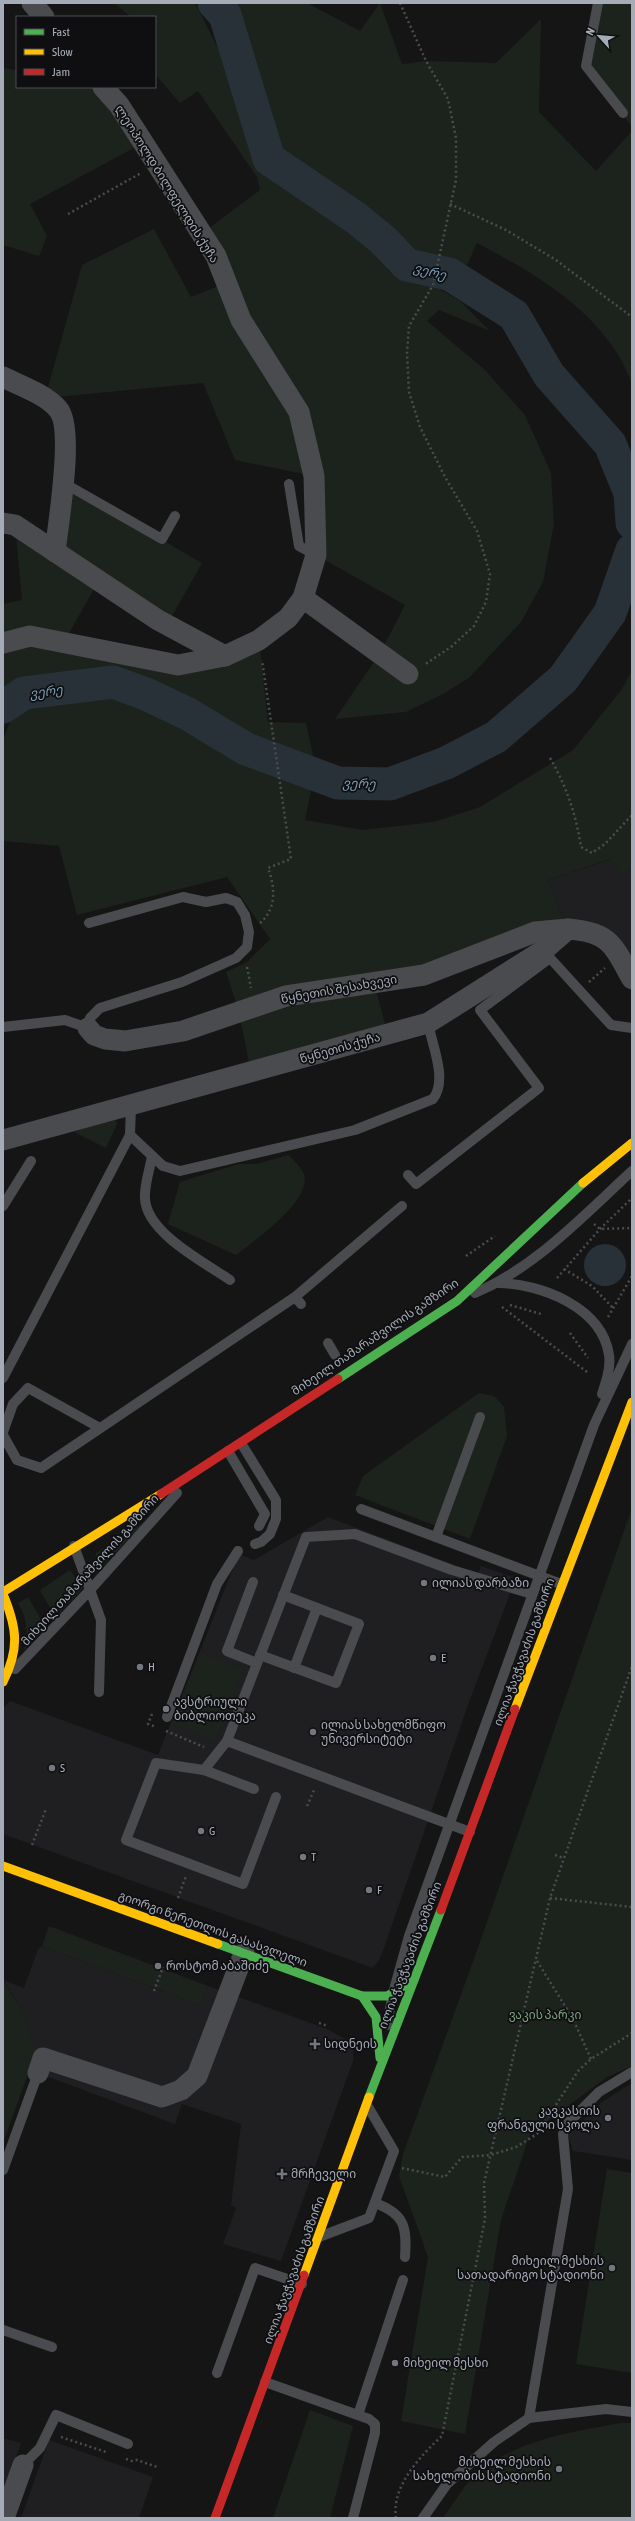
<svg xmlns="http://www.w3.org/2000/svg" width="635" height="2521" font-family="'Asap Condensed','Noto Sans Georgian',sans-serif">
	<rect width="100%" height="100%" fill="#151515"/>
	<g fill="#1f1f21">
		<path d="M611,859l11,17 10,-7v110l-13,-24 -51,-26 -20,-49z"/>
		<path d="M328,1517l150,57 3,-8 35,12 -47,124 -85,246 -5,12 -6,8 -370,-134v-126l7,-7 148,54 81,-201 15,6z"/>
		<path d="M42,1946l158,59 8,-19 119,43 22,12 4,9v11l-72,200 -58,-17 13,-36 -5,-3 10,-81 -59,-20 -7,20 -143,-53 -10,-61 -19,-30 21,8 14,-39z"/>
		<path d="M632,2083v77l-59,-9 -5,-16 34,-33z"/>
		<path d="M3,2438l18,5 -18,50z"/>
		<path d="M49,2440l104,37 -14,41h-118z"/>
	</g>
	<g fill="#1b231c">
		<path d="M114,3h81l42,83 16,53 14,29 74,50 28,23 20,30 18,9 26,5 27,16 30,30 -51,-21 -12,11 57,48 41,46 26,58 3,51 -11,58 -22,40 -51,55 -25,16 -39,19 -71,7 45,-66 25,-48 -89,-50 -2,-79 -79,-16 -32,-77 -158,15 37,-133 72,-36 37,68 35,-14 -25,-49 59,-44 -3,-13 -59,-86 -18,12 -25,-29v-57h-24z"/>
		<path d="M226,3h81l53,28 20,-28 22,61 24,-3 70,2 45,-44 -2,93 57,59 36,-40v252c-5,-10 -9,-21 -15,-30 -34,-52 -87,-82 -140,-110l-10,22 -56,-12 -47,-41 -68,-45 -20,-18 -44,-139z"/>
		<path d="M598,3h34v124l-46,-61z"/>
		<path d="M3,68l14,2v17h86l40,56 -113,61 17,32 -8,20 -36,-11z"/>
		<path d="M62,482l140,81 -35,62 -69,-43 -34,60 114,23 81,-25 9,82 38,1 8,37 -73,-24 -52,-32 -69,-29 -100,9 -17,15v-95l19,-4 -7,-75 39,27z"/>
		<path d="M632,670v199l-10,7 -12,-17 -62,21 20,49 -194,54 14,52 -137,38 -12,-61 -13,-40 21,-10 23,-23 -43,-62 -150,38 -18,-69 -56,-5v-101l10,-25 29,-15 35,-5h42l44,17 50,35 38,20 61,19 -7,34 58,10 71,-8 46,-15 93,-57 49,-61z"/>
		<path d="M114,1117l3,7 -11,24 -32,-16z"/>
		<path d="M289,1155c4,5 11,11 14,17 13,26 -49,69 -67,83l-68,-31 12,-42 58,-18h18z"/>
		<path d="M479,1393l15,3 10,11 3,29 -37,103 -115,-44 8,-19z"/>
		<path d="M632,1508v558l-25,11 -77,57 -29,86 -36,214 -64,-13 27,-164 -29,-81 4,-22 72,-198z"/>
		<path d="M145,1522l-50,52 1,-21z"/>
		<path d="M70,1570l13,18 -28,29 -15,-27z"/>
		<path d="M28,1597l18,31 -22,22c4,-18 4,-30 -6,-47z"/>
		<path d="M201,1653l42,16 -28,72 -43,-17z"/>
		<path d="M49,1926l159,60 -8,19 -158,-59z"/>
		<path d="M3,1981l19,29 14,42 -33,91z"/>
		<path d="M607,2169l25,4v200l-56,-9z"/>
		<path d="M310,2410l43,16 -23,92h-57z"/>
		<path d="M621,2423h11v95h-189c8,-11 15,-23 23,-33 39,-44 101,-52 155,-62z"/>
	</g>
	<circle fill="#283138" cx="605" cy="1265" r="21"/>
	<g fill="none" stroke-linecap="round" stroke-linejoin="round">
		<g stroke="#283138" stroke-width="33">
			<path d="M214,3l11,12 44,144 87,59 27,22 24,25 42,9 65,41 35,60 61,69 20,49 2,30"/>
			<path d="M3,707l21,-14 89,-11 33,12 42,20 58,35 92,34 52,1 56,-21 50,-26 67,-58 47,-66 22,-63"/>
		</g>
		<g stroke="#4b4c50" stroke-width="2.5" stroke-dasharray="2 3" stroke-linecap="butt">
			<path d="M400,3l26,58 22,38 8,39v42l-23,105 -24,41 -2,27 2,39 11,35 25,50 32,54 13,43 -4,28 -12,24 -23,21 -27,18"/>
			<path d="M450,204l56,26 50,30 76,57"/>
			<path d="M68,214l73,-41"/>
			<path d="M550,758c17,29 26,57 31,89l11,6 13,-9 27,-29"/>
			<path d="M260,923c17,-14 15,-37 8,-55l23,-9 -29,-199"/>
			<path d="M247,967l4,21"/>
			<path d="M589,982l16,-14"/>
			<path d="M594,1224l6,5 32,-1"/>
			<path d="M466,1256l29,-20"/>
			<path d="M564,1269l28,17 21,22"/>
			<path d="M557,1278l43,-49 32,-31"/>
			<path d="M510,1305l31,9"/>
			<path d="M502,1307l85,65"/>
			<path d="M608,1317l24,-41"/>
			<path d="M570,1333l18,25"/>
			<path d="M152,1714l-4,10 8,3"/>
			<path d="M166,1731l38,16"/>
			<path d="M307,1806l8,-18"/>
			<path d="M32,1845l14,-36"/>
			<path d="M555,1855l8,3"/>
			<path d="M178,1898l8,-22"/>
			<path d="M550,1898l82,9"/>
			<path d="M537,1961l36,58 18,40"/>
			<path d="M154,1991l9,-24"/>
			<path d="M319,2023l9,3"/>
			<path d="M402,2168l43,9 17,-20 29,-2 25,-8 21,-13 41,-63 13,-12 41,-26"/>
			<path d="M61,2437l45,15"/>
			<path d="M126,2459l6,2 5,-1 20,7"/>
			<path d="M396,2518c-5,-31 24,-62 46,-82l43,-217 -1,-36 66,-285 82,-232"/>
		</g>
		<g stroke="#494b4e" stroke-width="10">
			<path d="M598,3l-12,63 37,47"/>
			<path d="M62,482l100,57 13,-23"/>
			<path d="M289,484l10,62 17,9"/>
			<path d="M3,1027l62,-7 23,8 2,-10 10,-10 82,-26 54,-24 11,-11 2,-15 -4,-17 -8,-13 -11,-4 -20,4 -23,-5 -94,26"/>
			<path d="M130,1135l33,31 17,5 175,-41 78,-31c15,-19 -1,-54 -5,-76"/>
			<path d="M152,1156c-2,13 -8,29 -7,43 2,34 59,63 85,81"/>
			<path d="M408,1175l8,9 123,-96 -59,-78 70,-52 61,67 21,3"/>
			<path d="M3,1206l28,-45"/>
			<path d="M499,1283c42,1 103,24 110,72 2,12 -3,27 -7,39"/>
			<path d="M475,1293c61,-26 109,-78 157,-122"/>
			<path d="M295,1297l107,-91"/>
			<path d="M328,1343l7,12"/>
			<path d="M3,1378l127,-243 1,-29"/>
			<path d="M3,1432l10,-28 15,-16 72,40"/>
			<path d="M3,1435l14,25 24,8 254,-171 6,7"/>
			<path d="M241,1443l35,57v19l-6,15 -9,8 -6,2"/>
			<path d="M228,1451l37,63 -6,12"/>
			<path d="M361,1509l200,75"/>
			<path d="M436,1537l44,-120"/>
			<path d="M74,1546l27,74 -2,72"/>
			<path d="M253,1582l-26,69 30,12"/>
			<path d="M260,1655l76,28 23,-59 -76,-29"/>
			<path d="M294,1668l23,-60"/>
			<path d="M15,1669l76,-80 86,-96"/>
			<path d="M167,1717l50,-133 21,-33"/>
			<path d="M227,1741l-23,29 50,19"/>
			<path d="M204,1770l-48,-7 -30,77 117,44 33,-87"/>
			<path d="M470,1832l-243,-91 79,-204 49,-3 97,36 80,24"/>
			<path d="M387,2025l6,-32 16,-57 185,-511 38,-81"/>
			<path d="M3,2170l35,-97"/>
			<path d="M375,2203c30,11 32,24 30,54"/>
			<path d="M319,2237l50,-19 25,-67 -27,-46"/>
			<path d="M3,2330l49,17"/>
			<path d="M217,2373l38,-105 47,16"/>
			<path d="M265,2382l104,37 6,5v9l-22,85"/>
			<path d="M358,2415l45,-135"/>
			<path d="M529,2418l39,-229 -5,-55 5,-11 31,-31 33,-20"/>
			<path d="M23,2465l17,-17 16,-33 72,29"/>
			<path d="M423,2518l24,-34 47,-42 35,-24 77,-9 26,3"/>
		</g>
		<g stroke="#494b4e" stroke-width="21">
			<path d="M32,3l12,14"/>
			<path d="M3,377c18,9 42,17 55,32 17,19 0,115 -3,143"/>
			<path d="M3,523l12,2 143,95 67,36"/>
			<path d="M303,598l105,76"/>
			<path d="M3,643l27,-7 148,29 47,-9 34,-16 29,-22 15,-20 13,-43 -2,-79 -15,-64 -58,-92 -25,-64 -97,-151 -16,-18"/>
			<path d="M88,1028l6,7 11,4 20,2 58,-10 103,-35 138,-21 111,-43 33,-3"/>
			<path d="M3,1140l425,-117 117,-74 23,-20c42,3 45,16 64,50"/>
			<path d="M38,2073l5,-15 119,39 19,-7 16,-14 47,-123"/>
			<path d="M4,2518l19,-53"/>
		</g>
		<g stroke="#4caf50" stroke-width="9">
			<path d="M338,1379l119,-78 126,-118"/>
			<path d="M218,1944l144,52h25l27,-16"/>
			<path d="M362,1996l14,21 4,41"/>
			<path d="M369,2097l72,-187"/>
		</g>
		<g stroke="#ffc107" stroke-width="9">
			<path d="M583,1183l49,-40"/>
			<path d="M3,1592l158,-98"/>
			<path d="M3,1594c14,34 17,54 0,88"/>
			<path d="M515,1709l117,-307"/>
			<path d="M3,1866l215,78"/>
			<path d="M304,2275l65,-178"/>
		</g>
		<g stroke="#c62828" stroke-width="9">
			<path d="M161,1494l177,-115"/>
			<path d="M441,1910l74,-201"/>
			<path d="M215,2518l89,-243"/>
		</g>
	</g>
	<g fill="#73777f" stroke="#0f0f11" stroke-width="1.5">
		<circle cx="424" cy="1583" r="4"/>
		<circle cx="433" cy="1658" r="4"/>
		<circle cx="140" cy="1667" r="4"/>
		<circle cx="166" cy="1709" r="4"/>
		<circle cx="313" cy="1732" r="4"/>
		<circle cx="52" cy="1768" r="4"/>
		<circle cx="201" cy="1831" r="4"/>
		<circle cx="303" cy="1857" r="4"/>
		<circle cx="369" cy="1890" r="4"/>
		<circle cx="158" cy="1966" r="4"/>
		<path d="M313 2038h4v4h4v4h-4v4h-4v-4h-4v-4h4z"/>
		<circle cx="608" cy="2118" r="4"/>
		<path d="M280 2168h4v4h4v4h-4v4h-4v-4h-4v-4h4z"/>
		<circle cx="612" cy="2268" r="4"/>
		<circle cx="395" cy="2363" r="4"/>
		<circle cx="559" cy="2469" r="4"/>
	</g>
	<g text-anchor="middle" stroke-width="3.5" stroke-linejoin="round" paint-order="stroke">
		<g font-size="12" fill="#a5acb8" stroke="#0f0f11">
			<text transform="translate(167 184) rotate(58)" y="4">ლეოპოლდ ბილფელდის ქუჩა</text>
			<text transform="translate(339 989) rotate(-10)" y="4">წყნეთის შესახვევი</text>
			<text transform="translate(340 1048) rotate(-16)" y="4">წყნეთის ქუჩა</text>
			<text transform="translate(375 1337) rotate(-34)" y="4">მიხეილ თამარაშვილის გამზირი</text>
			<text transform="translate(90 1570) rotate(-48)" y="4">მიხეილ თამარაშვილის გამზირი</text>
			<text transform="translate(524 1652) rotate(-70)" y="4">ილია ჭავჭავაძის გამზირი</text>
			<text transform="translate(213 1929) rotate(20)" y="4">გიორგი წერეთლის გასასვლელი</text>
			<text transform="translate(410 1955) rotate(-69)" y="4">ილია ჭავჭავაძის გამზირი</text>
			<text transform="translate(294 2270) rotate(-70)" y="4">ილია ჭავჭავაძის გამზირი</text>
		</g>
		<g font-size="12" fill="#a5acb8" stroke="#0f0f11" text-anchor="start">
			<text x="432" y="1587">ილიას დარბაზი</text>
			<text x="441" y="1662">E</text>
			<text x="148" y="1671">H</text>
			<text x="174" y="1706">ავსტრიული<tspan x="174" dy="14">ბიბლიოთეკა</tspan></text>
			<text x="321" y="1729">ილიას სახელმწიფო<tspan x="321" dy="14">უნივერსიტეტი</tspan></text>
			<text x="60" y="1772">S</text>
			<text x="209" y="1835">G</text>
			<text x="311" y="1861">T</text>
			<text x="377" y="1894">F</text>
			<text x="166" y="1970">როსტომ აბაშიძე</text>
			<text x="324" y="2048">სიდნეის</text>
			<text x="600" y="2115" text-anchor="end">კავკასიის<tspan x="600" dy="14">ფრანგული სკოლა</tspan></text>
			<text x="291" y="2178">მრჩეველი</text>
			<text x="604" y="2265" text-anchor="end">მიხეილ მესხის<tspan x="604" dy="14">სათადარიგო სტადიონი</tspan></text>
			<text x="403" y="2367">მიხეილ მესხი</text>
			<text x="551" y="2466" text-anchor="end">მიხეილ მესხის<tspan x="551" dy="14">სახელობის სტადიონი</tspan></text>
		</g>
		<g font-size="12" fill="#7ba47c" stroke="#0f0f11">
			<text x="545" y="2019">ვაკის პარკი</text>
		</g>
		<g font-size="13" font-style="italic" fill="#7a9cb5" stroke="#0f0f11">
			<text transform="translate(430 271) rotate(14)" y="5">ვერე</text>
			<text transform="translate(46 691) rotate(-8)" y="5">ვერე</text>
			<text transform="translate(359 783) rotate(2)" y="5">ვერე</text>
		</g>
	</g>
	<rect width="635" height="2521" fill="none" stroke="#a5acb8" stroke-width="8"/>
	<rect x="16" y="16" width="140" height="72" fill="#0f0f11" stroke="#4b4e54"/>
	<rect x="24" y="29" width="20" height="6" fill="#4caf50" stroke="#4b4e54"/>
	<text x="52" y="36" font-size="12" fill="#a5acb8">Fast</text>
	<rect x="24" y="49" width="20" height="6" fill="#ffc107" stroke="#4b4e54"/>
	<text x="52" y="56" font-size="12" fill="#a5acb8">Slow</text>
	<rect x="24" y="69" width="20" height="6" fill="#c62828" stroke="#4b4e54"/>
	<text x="52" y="76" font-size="12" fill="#a5acb8">Jam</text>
	<g transform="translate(599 36) rotate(297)" stroke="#0f0f11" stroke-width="3" paint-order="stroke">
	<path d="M0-3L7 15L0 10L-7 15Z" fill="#a5acb8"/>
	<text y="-6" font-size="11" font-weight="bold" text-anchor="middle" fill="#a5acb8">N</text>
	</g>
</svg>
